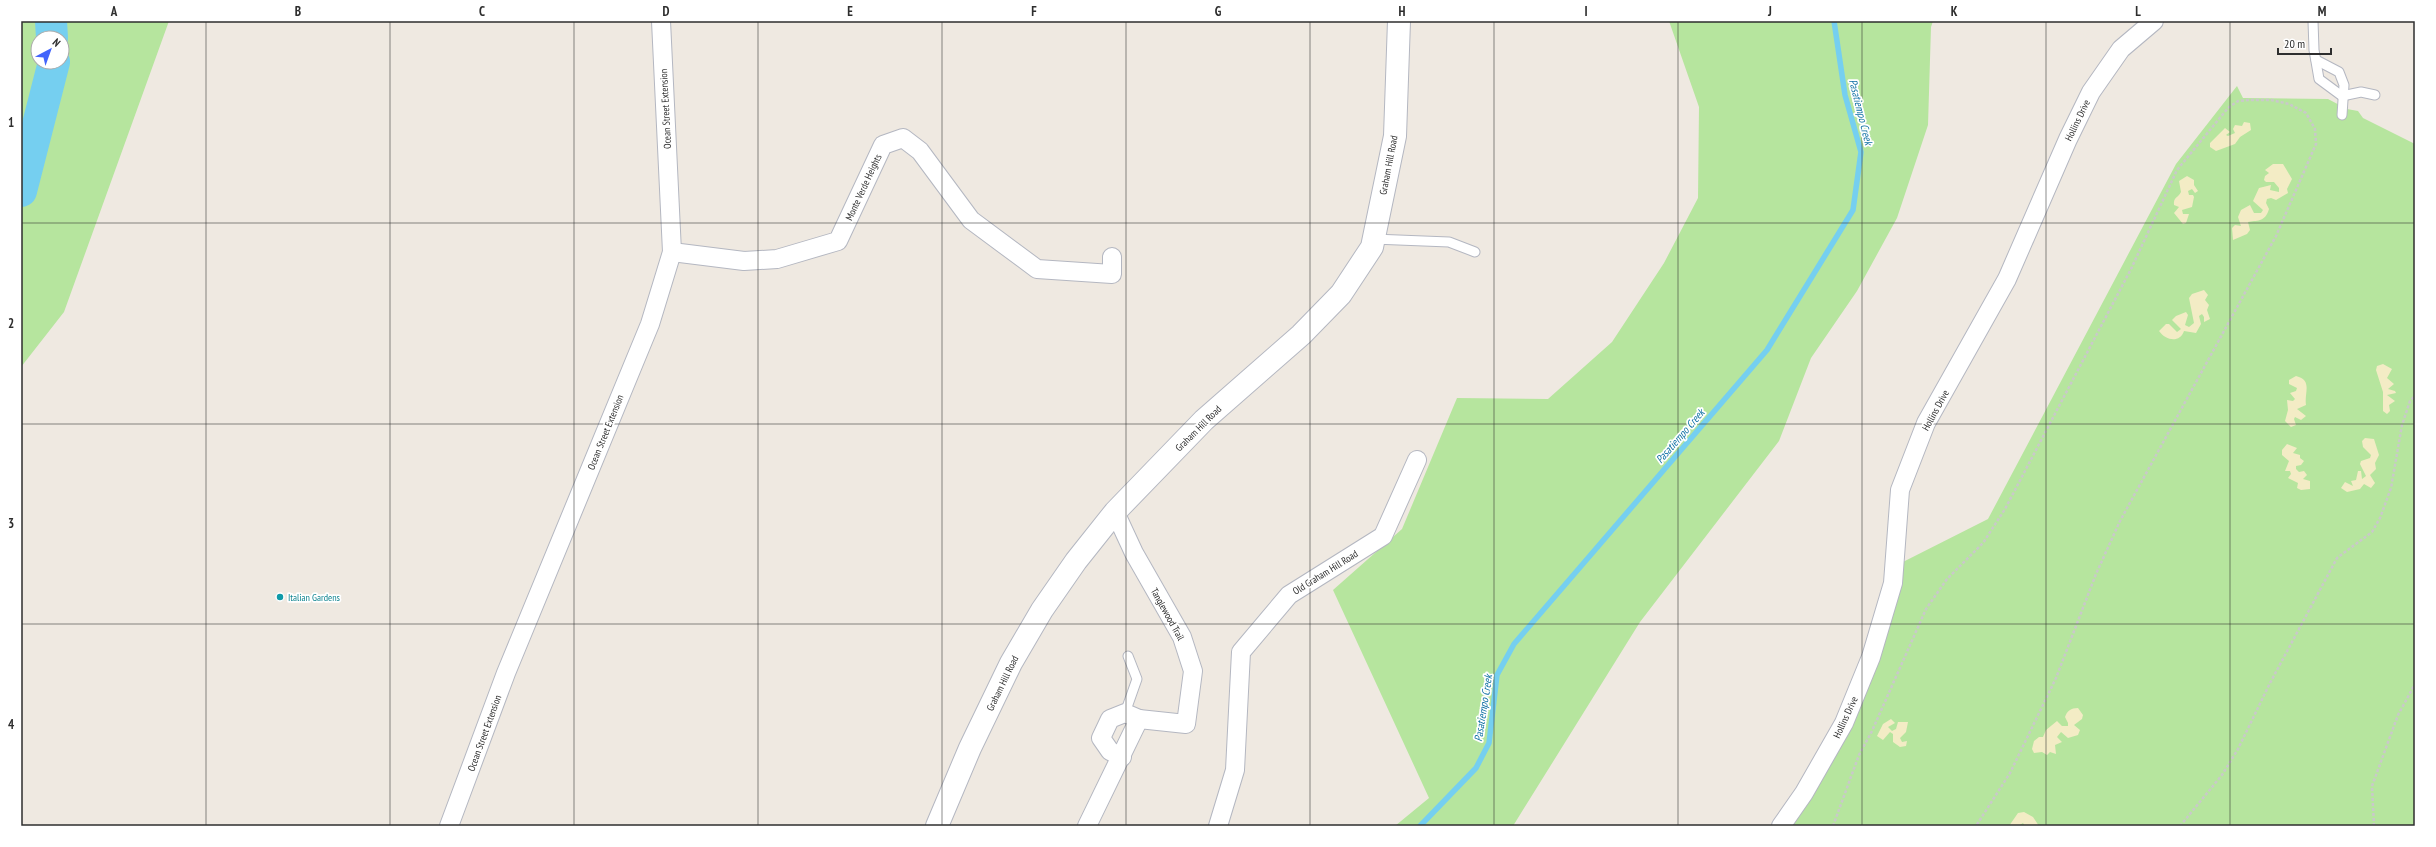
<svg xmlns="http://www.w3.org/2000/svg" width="2436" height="847" font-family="'PT Sans Narrow',sans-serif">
	<rect width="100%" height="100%" fill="#efe9e1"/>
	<g fill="#b6e59e" fill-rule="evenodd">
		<path d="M21,21h148l-105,291 -43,55zM38,38h24v24h-24z"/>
		<path d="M1669,21h264l-2,6 -3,98 -31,93 -40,73 -46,67 -32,83 -139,181 -127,204h-118l34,-28 -96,-208 69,-61 55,-131 91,1 64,-57 52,-79 34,-65 1,-91z"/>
		<path d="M2237,86l6,12 85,1 19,10 11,2 5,7 52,26v682h-629l44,-72 63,-187 95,-48 188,-355z"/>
	</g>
	<g fill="#f3ecc5">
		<path d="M2244,122l6,1 1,7 -11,7 -5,7 -19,7 -6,-4v-4l15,-15 5,4 -4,3 2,1 7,-3 -2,-4 2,-4 7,1z"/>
		<path d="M2273,164h10l9,15 -5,10 1,4 -12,7 -5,-2 -4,1 -1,4 3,6c-4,14 -13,11 -21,13l2,8 -3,4 -14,6 -1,-12 3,-3 6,1 -3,-9 3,-7 9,-5 4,8h7l2,-3 -10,-9 6,-13 12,-3 -1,5 9,2v-4l-5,-6h-8l-2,-2 1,-4 4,-3 -4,-3z"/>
		<path d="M2187,176l7,4v5l4,6 -3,2 -3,-4 -4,2 1,4h4l1,2 -2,10 -10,3 1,4h6l-3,9 -3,1 -9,-11 5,-6 -5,-2c-1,-8 4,-7 7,-13l-2,-11z"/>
		<path d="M2204,290l4,5 -3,5 4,5 -2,5 3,9 -6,3v-5l-2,-3 -3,2 2,8 -5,9 -12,-2c-4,12 -18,10 -25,0l7,-7h3l8,8 4,-3 -9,-9 4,-4 10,-4 2,3 -3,10 4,2 5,-4 -5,-25 3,-4z"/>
		<path d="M2383,364l9,5 -5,9 7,6 -6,5 7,2 1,2 -9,2 8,6 -6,4 1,6 -3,3 -4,-3v-19l-7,-22 1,-4z"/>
		<path d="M2296,376c17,4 8,17 10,29l-9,4 9,7 -5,4 -6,-3 -1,2 2,6 -5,2 -6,-6 3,-11 -1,-10 6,1 2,-2 -5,-6 6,-2 1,-3 -8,-4v-4z"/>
		<path d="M2365,438l9,1 5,16 -4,8 1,6 -6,6 5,8 -4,5 -7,-4 -4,5 -13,3 -6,-4 4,-6 8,4 -2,-5 5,-1 2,-9h3l1,8 4,-3 -6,-12 1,-3 9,-3 1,-3 -8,-8 -1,-6z"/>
		<path d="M2287,444l10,4 -4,5 7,2v3l4,3 -3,4 -5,1v3l3,3 5,-1 3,4 -4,4 7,2v8l-9,1 -4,-2 1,-5 -10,-5 3,-4 -1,-3h-5l4,-10 -7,-6v-5z"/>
		<path d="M2078,708l5,7 -1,4 -8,6 6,5 -2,5 -10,3 -7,-6 -4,5 5,5 -7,3 1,9 -6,-2 -3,3 -5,-3 -8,1 -2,-4 2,-8 5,-4h4l3,-7 11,-9 5,5h6v-3l-3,-6c2,-6 6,-9 13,-9z"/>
		<path d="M1891,719l4,4 -7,4 4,4 4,-2 2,-7h10l-2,10 -6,6 2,4 5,-1 -1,5 -6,1 -7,-5v-8l-3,-2 -7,8 -6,-4 6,-12z"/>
		<path d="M2024,812l9,5 6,9h-14l-2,-3 -5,3h-9l9,-13z"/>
	</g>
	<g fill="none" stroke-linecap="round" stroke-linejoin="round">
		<path stroke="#75cff0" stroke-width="5.5" d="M1420,826l56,-58 13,-25 8,-68 17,-31 253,-294 86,-140 8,-58 -16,-57 -11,-74"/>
		<g stroke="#75cff0" stroke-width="32">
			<path d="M51,21l1,17"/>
			<path d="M21,191l33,-129"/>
		</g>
		<defs>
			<g id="lane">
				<path d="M2313,21l1,29 5,29 23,17 19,-4 14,3"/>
				<path d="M2316,60l23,12 5,13 -2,30"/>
				<path d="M1373,239l76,3 26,10"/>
				<path d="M1125,713l12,-34 -9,-23"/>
			</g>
			<g id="street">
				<path d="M672,252l72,9 33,-2 61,-18 45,-96 20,-7 17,13 51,69 66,49 75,5v-17"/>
				<path d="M1122,757l-12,-6 -9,-13 9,-19 15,-6 14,6"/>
				<path d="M449,826l57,-153 144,-349 22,-72 -11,-231"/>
				<path d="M1087,826l52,-107 47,5 7,-53 -11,-34 -48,-84 -19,-41"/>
				<path d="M1218,826l17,-56 6,-118 48,-57 94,-59 34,-76"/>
				<path d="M1781,826l23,-33 40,-70 27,-66 22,-74 7,-93 26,-67 81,-144 61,-140 23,-47 30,-43 33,-28"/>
			</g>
			<path id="secondary" d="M937,826l33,-78 41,-85 31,-53 34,-49 39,-49 89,-92 97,-85 40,-41 31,-47 23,-111 4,-115"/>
		</defs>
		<use href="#lane" stroke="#b4b7c1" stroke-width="11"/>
		<use href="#street" stroke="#b4b7c1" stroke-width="20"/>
		<use href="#secondary" stroke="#b4b7c1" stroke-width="24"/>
		<g stroke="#c9c9c9" stroke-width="2.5" stroke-dasharray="3 2" stroke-linecap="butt">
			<path d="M1833,826l26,-71 13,-24 54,-122 21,-30 36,-36 22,-34 126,-240 46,-99 51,-62 10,-7 11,-1h22l18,4 17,9 9,16 1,15 -40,92 -156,285 -24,53 -40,104 -46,95 -34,53"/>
			<path d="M2180,826l42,-51 16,-26 31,-64 68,-127 35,-26 8,-14 11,-30 11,-63 8,-24 5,-5"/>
			<path d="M2374,826l-2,-40 26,-71 17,-31"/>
		</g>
		<use href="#lane" stroke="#fff" stroke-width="9"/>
		<use href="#street" stroke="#fff" stroke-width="18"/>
		<use href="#secondary" stroke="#fff" stroke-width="22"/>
	</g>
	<path fill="none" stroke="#2e2e2e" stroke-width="1" stroke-opacity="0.55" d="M206,21v805M390,21v805M574,21v805M758,21v805M942,21v805M1126,21v805M1310,21v805M1494,21v805M1678,21v805M1862,21v805M2046,21v805M2230,21v805M21,223h2394M21,424h2394M21,624h2394"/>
	<circle fill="#0f9aa8" stroke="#fff" stroke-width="1.5" cx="280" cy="597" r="4"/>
	<g text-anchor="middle" stroke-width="3.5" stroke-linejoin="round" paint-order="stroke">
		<g font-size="10" fill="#2e2e2e" stroke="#fff">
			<text transform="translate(665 109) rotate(-93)" y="4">Ocean Street Extension</text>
			<text transform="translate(2077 120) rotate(-64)" y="4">Hollins Drive</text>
			<text transform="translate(1388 165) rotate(-79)" y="4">Graham Hill Road</text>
			<text transform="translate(863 187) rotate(-65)" y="4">Monte Verde Heights</text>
			<text transform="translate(1935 410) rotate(-61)" y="4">Hollins Drive</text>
			<text transform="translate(1198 428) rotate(-45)" y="4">Graham Hill Road</text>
			<text transform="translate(605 432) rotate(-68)" y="4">Ocean Street Extension</text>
			<text transform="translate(1325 572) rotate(-32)" y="4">Old Graham Hill Road</text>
			<text transform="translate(1168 614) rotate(61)" y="4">Tanglewood Trail</text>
			<text transform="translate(1002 683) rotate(-64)" y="4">Graham Hill Road</text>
			<text transform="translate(1845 717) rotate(-65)" y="4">Hollins Drive</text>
			<text transform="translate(484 733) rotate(-70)" y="4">Ocean Street Extension</text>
		</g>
		<g font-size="10" fill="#0d838f" stroke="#fff" text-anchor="start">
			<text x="288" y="601">Italian Gardens</text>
		</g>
		<g font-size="11" font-style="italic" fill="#0d6fa3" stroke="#fff">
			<text transform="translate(1861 112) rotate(76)" y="4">Pasatiempo Creek</text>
			<text transform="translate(1680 436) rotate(-49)" y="4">Pasatiempo Creek</text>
			<text transform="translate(1483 708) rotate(-81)" y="4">Pasatiempo Creek</text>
		</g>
	</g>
	<rect width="2436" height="847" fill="none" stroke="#ffffff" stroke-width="44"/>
	<g transform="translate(50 50) rotate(41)"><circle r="19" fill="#ffffff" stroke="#ababab"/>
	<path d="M0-3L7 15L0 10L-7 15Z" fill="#4264fb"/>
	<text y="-6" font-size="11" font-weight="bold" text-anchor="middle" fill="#2e2e2e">N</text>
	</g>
	<path d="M2278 48v6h53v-6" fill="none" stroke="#2e2e2e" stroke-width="2"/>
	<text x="2284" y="48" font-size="12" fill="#2e2e2e" stroke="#ffffff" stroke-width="3" paint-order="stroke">20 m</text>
	<rect x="22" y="22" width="2392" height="803" fill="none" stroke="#2e2e2e" stroke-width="1.5"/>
	<g font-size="13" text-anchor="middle" font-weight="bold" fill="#2e2e2e">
		<text x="114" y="16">A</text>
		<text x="298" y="16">B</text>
		<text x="482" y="16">C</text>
		<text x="666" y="16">D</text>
		<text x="850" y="16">E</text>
		<text x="1034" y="16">F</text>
		<text x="1218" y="16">G</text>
		<text x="1402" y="16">H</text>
		<text x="1586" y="16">I</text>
		<text x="1770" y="16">J</text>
		<text x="1954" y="16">K</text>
		<text x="2138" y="16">L</text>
		<text x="2322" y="16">M</text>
		<text x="11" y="127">1</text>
		<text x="11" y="328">2</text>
		<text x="11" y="528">3</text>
		<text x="11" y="729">4</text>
	</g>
</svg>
